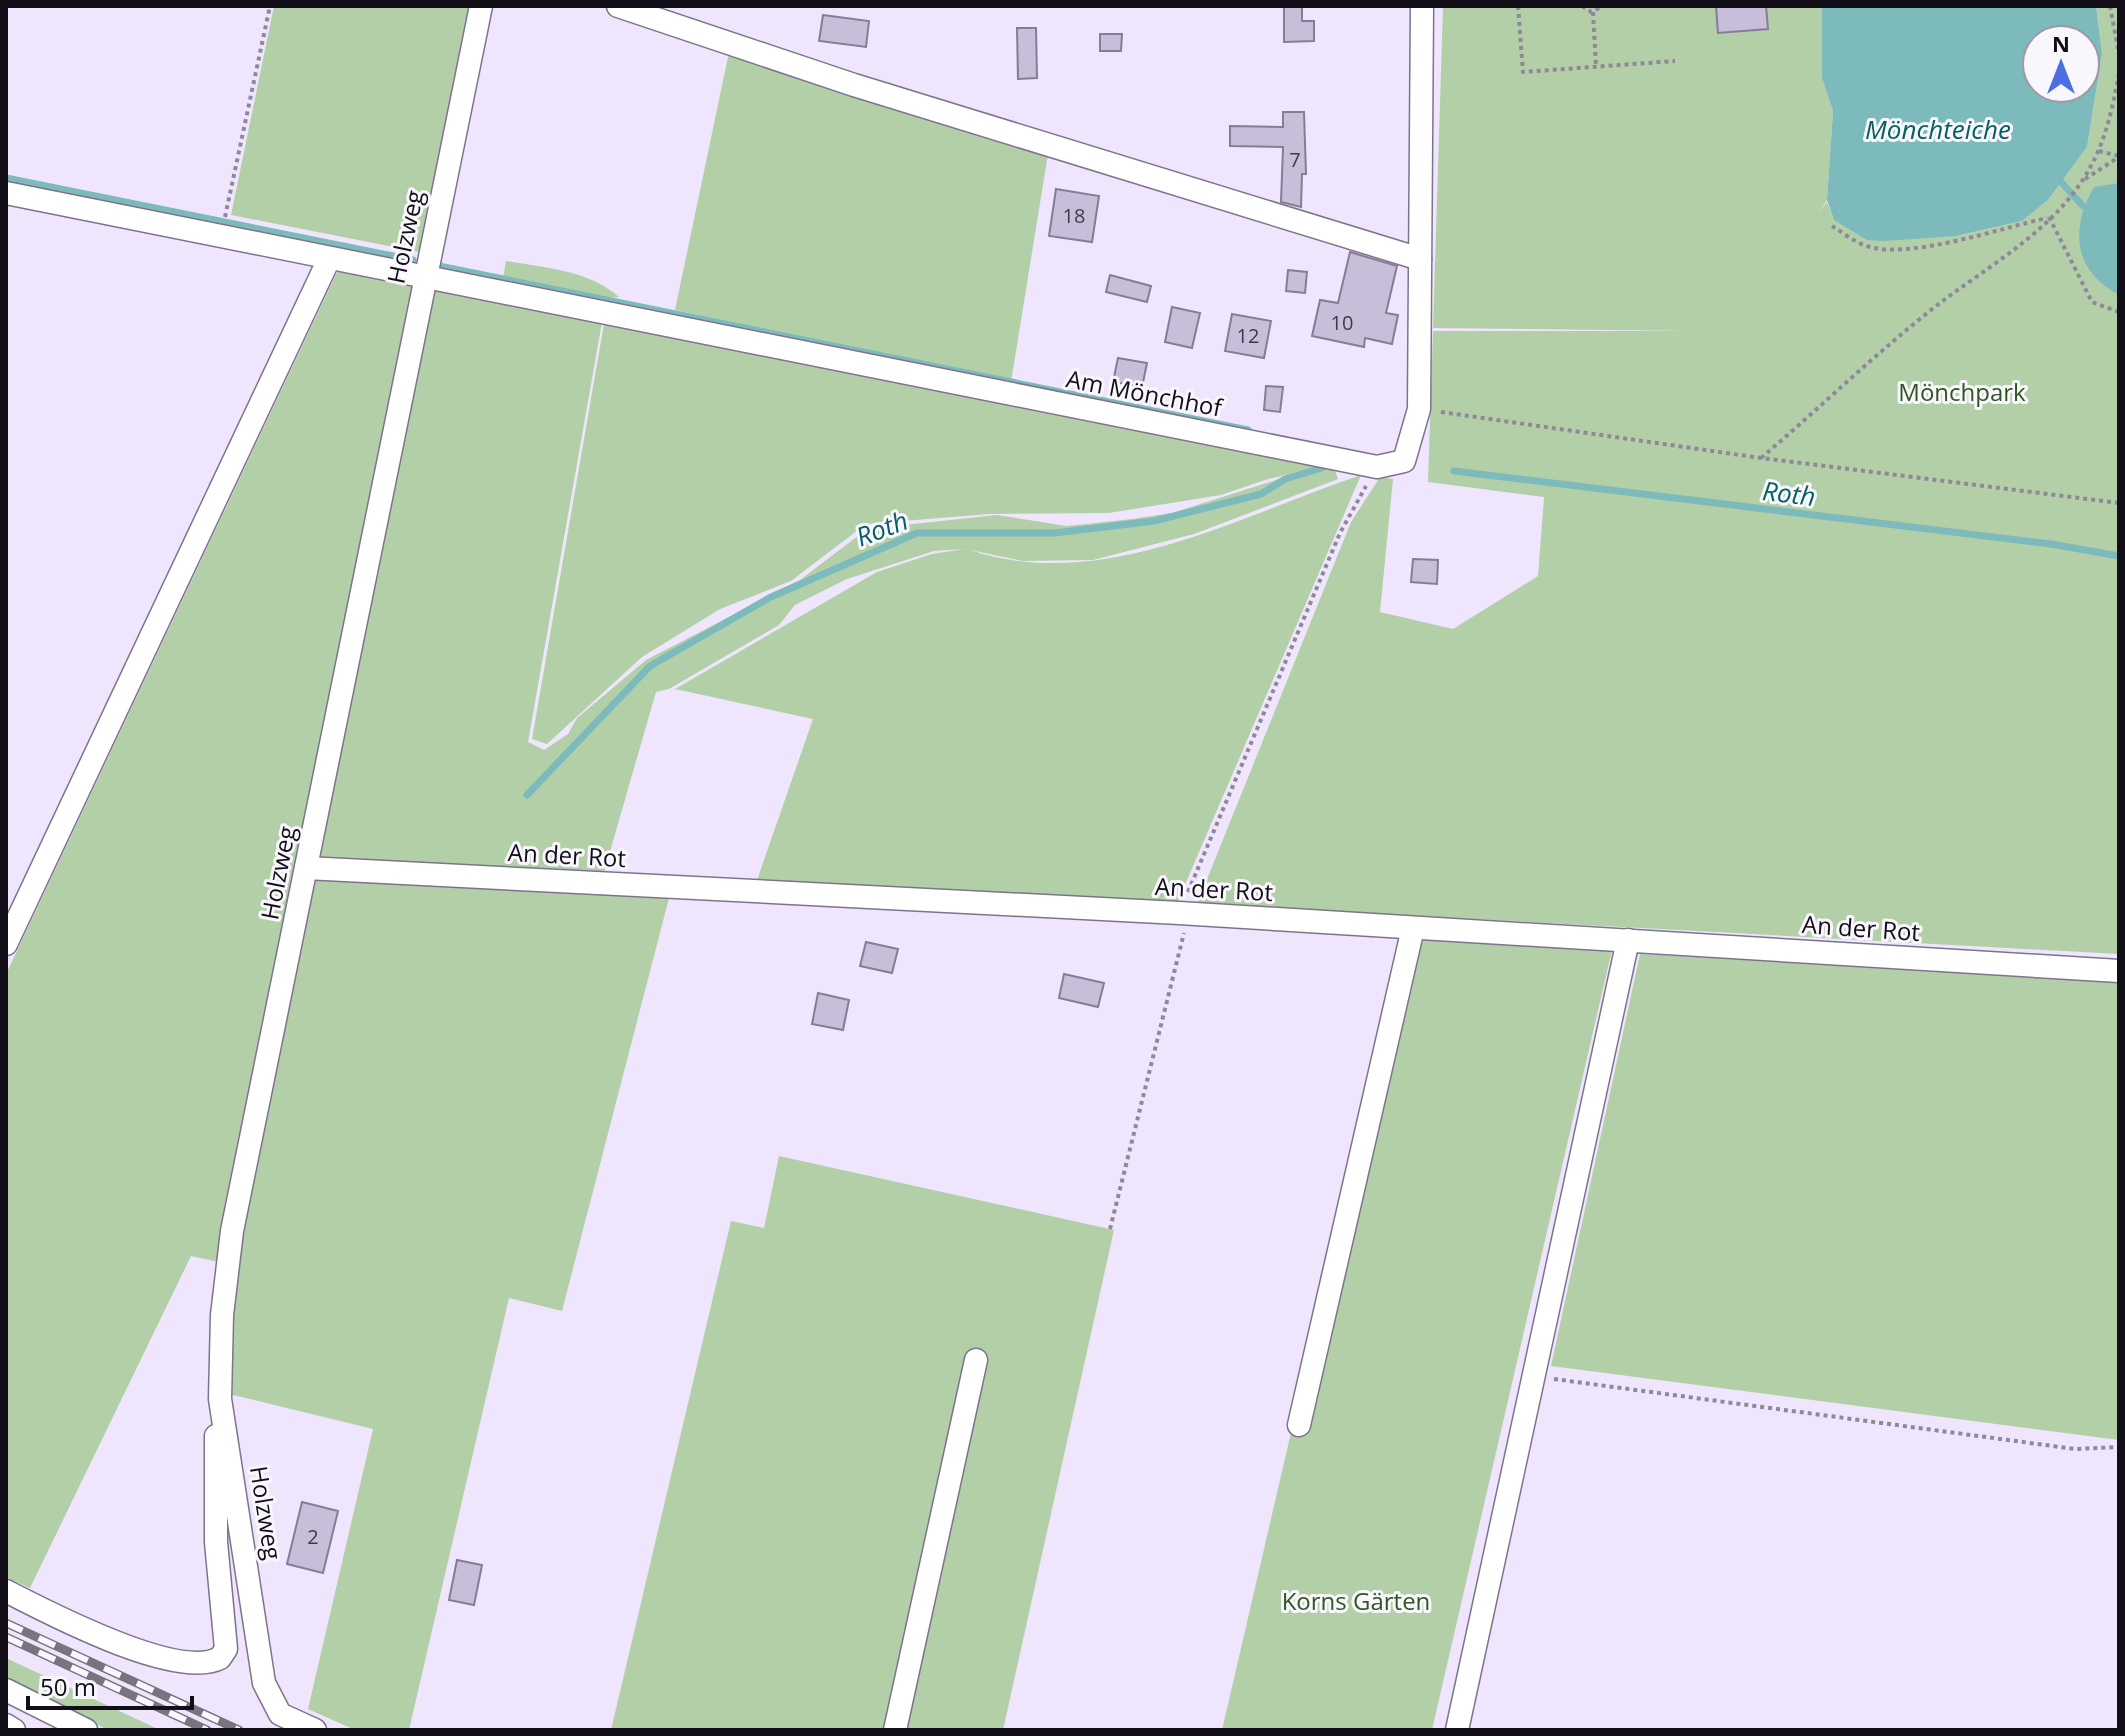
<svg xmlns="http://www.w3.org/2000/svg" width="2125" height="1736" font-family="'Open Sans',sans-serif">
	<rect width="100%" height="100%" fill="#efe6fd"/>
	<g fill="#b3cfa8">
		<path d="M274,6h197l-52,246 -188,-37z"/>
		<path d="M1443,6h379v72l11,33 -6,89 -8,12 8,-10 7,18 122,16 66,-15 26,-21 39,-53 15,-93 -6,-48h23v948l-922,-50 154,-382 29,-45 13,2 -13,133 73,17 85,-53 6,-79 -116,-15 5,-151h258l-258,-3z"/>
		<path d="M729,52l319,102 -37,228 -336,-72z"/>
		<path d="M506,261c40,7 82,9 113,36l-36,3 -81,-15z"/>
		<path d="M340,266l262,56 -74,420 16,8 24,-16 9,-16 69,-58 154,-80 67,-51 130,-14 70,11 65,-7 40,-6 104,-33 58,-13 4,12 -144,55 -101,26 -70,1 -53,-11c131,44 269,-34 391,-75l-183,426 -422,-18 57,-164 -138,-30 202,-117 55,-18 32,-5 -30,2 -87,28 -52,26 -16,20 -110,64 -13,3 -58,201 71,5 -107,413 -53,-13 -100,432h-54l-47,-21 65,-280 -144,-35 -10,-132 -28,-6 -161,332 -24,-11v-603z"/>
		<path d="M605,318l728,147 -65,14 -47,16 -112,18 -120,1 -123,10 -75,57 -71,28 -78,48 -95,87 -15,-5z"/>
		<path d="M1415,939l197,11 -180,780h-210l71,-306z"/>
		<path d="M1640,954l479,25v461l-568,-74z"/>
		<path d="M779,1156l335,74 -111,500h-392l120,-509 33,7z"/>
		<path d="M6,1658l154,72h-52l-102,-49z"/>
	</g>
	<g fill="#7cbabb" fill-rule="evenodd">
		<path d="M1822,6h274l6,48 -15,93 -39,53 -26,21 -66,15 -72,5 -17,-1 -33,-20 -7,-20 6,-89 -11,-33zM2037,40h48v48h-48z"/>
		<path d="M2119,183v112c-46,-24 -49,-67 -25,-108z"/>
	</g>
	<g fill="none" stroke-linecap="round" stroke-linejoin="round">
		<g stroke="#7cbabb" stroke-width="7">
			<path d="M6,178l407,82"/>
			<path d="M2061,182l22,24"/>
			<path d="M439,266l809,164"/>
			<path d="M1454,471l597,73 68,12"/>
			<path d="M527,795l123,-129 121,-69 146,-64h138l99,-12 107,-27 24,-15 37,-11"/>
		</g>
	</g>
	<g fill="#c9bed9" stroke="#867c95" stroke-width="2">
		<path d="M1284,6h18v15h12v20l-30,1z"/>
		<path d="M1716,6h50l2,23 -50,4z"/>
		<path d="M823,15l46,6 -3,26 -47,-6z"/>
		<path d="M1017,28h19l1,50 -19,1z"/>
		<path d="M1100,34h22l-1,17h-21z"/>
		<path d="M1283,112h21l2,62h-4l-1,33 -20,-5 2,-55 -53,-1v-20l53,1z"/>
		<path d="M1056,189l43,7 -7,46 -43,-6z"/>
		<path d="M1350,252l47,14 -11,47 12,2 -6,29 -27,-6 -1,9 -52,-11 8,-36 18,3z"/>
		<path d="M1288,270l19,2 -2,21 -19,-2z"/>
		<path d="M1110,275l41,11 -4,16 -41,-10z"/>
		<path d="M1172,307l28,6 -8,35 -27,-6z"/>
		<path d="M1232,314l39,7 -7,37 -39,-7z"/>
		<path d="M1118,358l29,5 -5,24 -29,-5z"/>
		<path d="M1266,386l17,1 -3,25 -16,-2z"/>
		<path d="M1413,559l25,1 -1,24 -26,-2z"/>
		<path d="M866,942l32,7 -6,24 -32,-7z"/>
		<path d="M1064,974l40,9 -6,24 -39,-9z"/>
		<path d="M818,993l31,7 -6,30 -31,-6z"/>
		<path d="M302,1502l36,9 -15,62 -36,-9z"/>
		<path d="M457,1560l25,5 -8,40 -25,-5z"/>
	</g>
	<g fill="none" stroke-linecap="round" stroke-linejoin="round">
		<defs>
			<g id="minor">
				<path d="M618,6l236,79 566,174"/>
				<path d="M6,193l1371,274 27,-6 15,-52 3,-403"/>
				<path d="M306,868l873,45 940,58"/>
				<path d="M6,944l323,-685"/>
				<path d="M1299,1425l114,-497"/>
				<path d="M6,1591c41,21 171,90 214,67l6,-9 -10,-107v-106"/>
				<path d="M6,1690l80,40"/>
				<path d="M6,1725l8,5"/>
				<path d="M315,1730l-35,-16 -16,-31 -44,-284 2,-84 10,-84 249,-1225"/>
				<path d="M895,1730l81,-370"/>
				<path d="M1457,1730l171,-790"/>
			</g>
		</defs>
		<use href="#minor" stroke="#7e738d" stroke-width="25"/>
		<g stroke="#8f8899" stroke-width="4" stroke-dasharray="4 4" stroke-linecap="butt">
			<path d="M1518,6l5,66 152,-11"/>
			<path d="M1582,6l9,6 12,-6"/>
			<path d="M2110,6l9,48"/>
			<path d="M1593,12l3,55"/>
			<path d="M2099,151l20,5"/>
			<path d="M2085,179l34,-22"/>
			<path d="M225,217l45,-211"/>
			<path d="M2049,217l43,85 27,10"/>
			<path d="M1832,226c10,6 21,15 32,19 40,17 140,-18 183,-27"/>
			<path d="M1441,412l320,46 358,45"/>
			<path d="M1761,458c60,-51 117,-107 179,-155 49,-37 108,-70 142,-122 22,-33 30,-69 37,-108"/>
			<path d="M1188,892l152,-359 26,-47"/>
			<path d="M1110,1229l74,-296"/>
			<path d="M1554,1379l521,70 44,-2"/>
		</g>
		<use href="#minor" stroke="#fff" stroke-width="22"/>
		<defs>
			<g id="rail">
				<path d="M6,1623l233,107"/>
				<path d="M6,1637l201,93"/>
			</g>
		</defs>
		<use href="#rail" stroke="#787281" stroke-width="9"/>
		<use href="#rail" stroke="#f9f7fd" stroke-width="6" stroke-dasharray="18" stroke-linecap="butt"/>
	</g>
	<g text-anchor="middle" stroke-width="6" stroke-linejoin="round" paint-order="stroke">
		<g font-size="20" fill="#403a48">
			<text x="1295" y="167">7</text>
			<text x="1074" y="223">18</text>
			<text x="1342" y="330">10</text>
			<text x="1248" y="343">12</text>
			<text x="313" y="1544">2</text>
		</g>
		<g font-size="24" fill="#120e17" stroke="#f9f7fd">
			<text transform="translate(406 237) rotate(-78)" y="8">Holzweg</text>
			<text transform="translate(1144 394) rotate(11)" y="8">Am Mönchhof</text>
			<text transform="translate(567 856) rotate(3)" y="8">An der Rot</text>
			<text transform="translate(279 873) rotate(-79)" y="8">Holzweg</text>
			<text transform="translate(1214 890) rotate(3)" y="8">An der Rot</text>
			<text transform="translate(1861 929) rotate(4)" y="8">An der Rot</text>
			<text transform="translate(265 1513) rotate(81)" y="8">Holzweg</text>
		</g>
		<g font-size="24" fill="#315721" stroke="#f9f7fd">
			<text x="1962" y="401">Mönchpark</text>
			<text x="1356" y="1610">Korns Gärten</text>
		</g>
		<g font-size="26" font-style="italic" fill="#046063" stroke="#f9f7fd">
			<text x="1938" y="139">Mönchteiche</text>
			<text transform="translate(1789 494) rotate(7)" y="9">Roth</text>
			<text transform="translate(882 529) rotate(-21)" y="9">Roth</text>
		</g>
	</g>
	<rect width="2125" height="1736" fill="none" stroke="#120e17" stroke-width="16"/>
	<g transform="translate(2061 64)"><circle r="38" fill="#f9f7fd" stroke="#9d9aa1" stroke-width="2"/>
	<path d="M0-6L14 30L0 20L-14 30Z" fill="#4a6fe2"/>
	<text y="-12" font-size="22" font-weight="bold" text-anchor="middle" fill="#120e17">N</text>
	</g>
	<path d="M28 1696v12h164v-12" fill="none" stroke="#120e17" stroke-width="4"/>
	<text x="40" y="1696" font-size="24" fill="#120e17" stroke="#f9f7fd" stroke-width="6" paint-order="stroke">50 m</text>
</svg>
